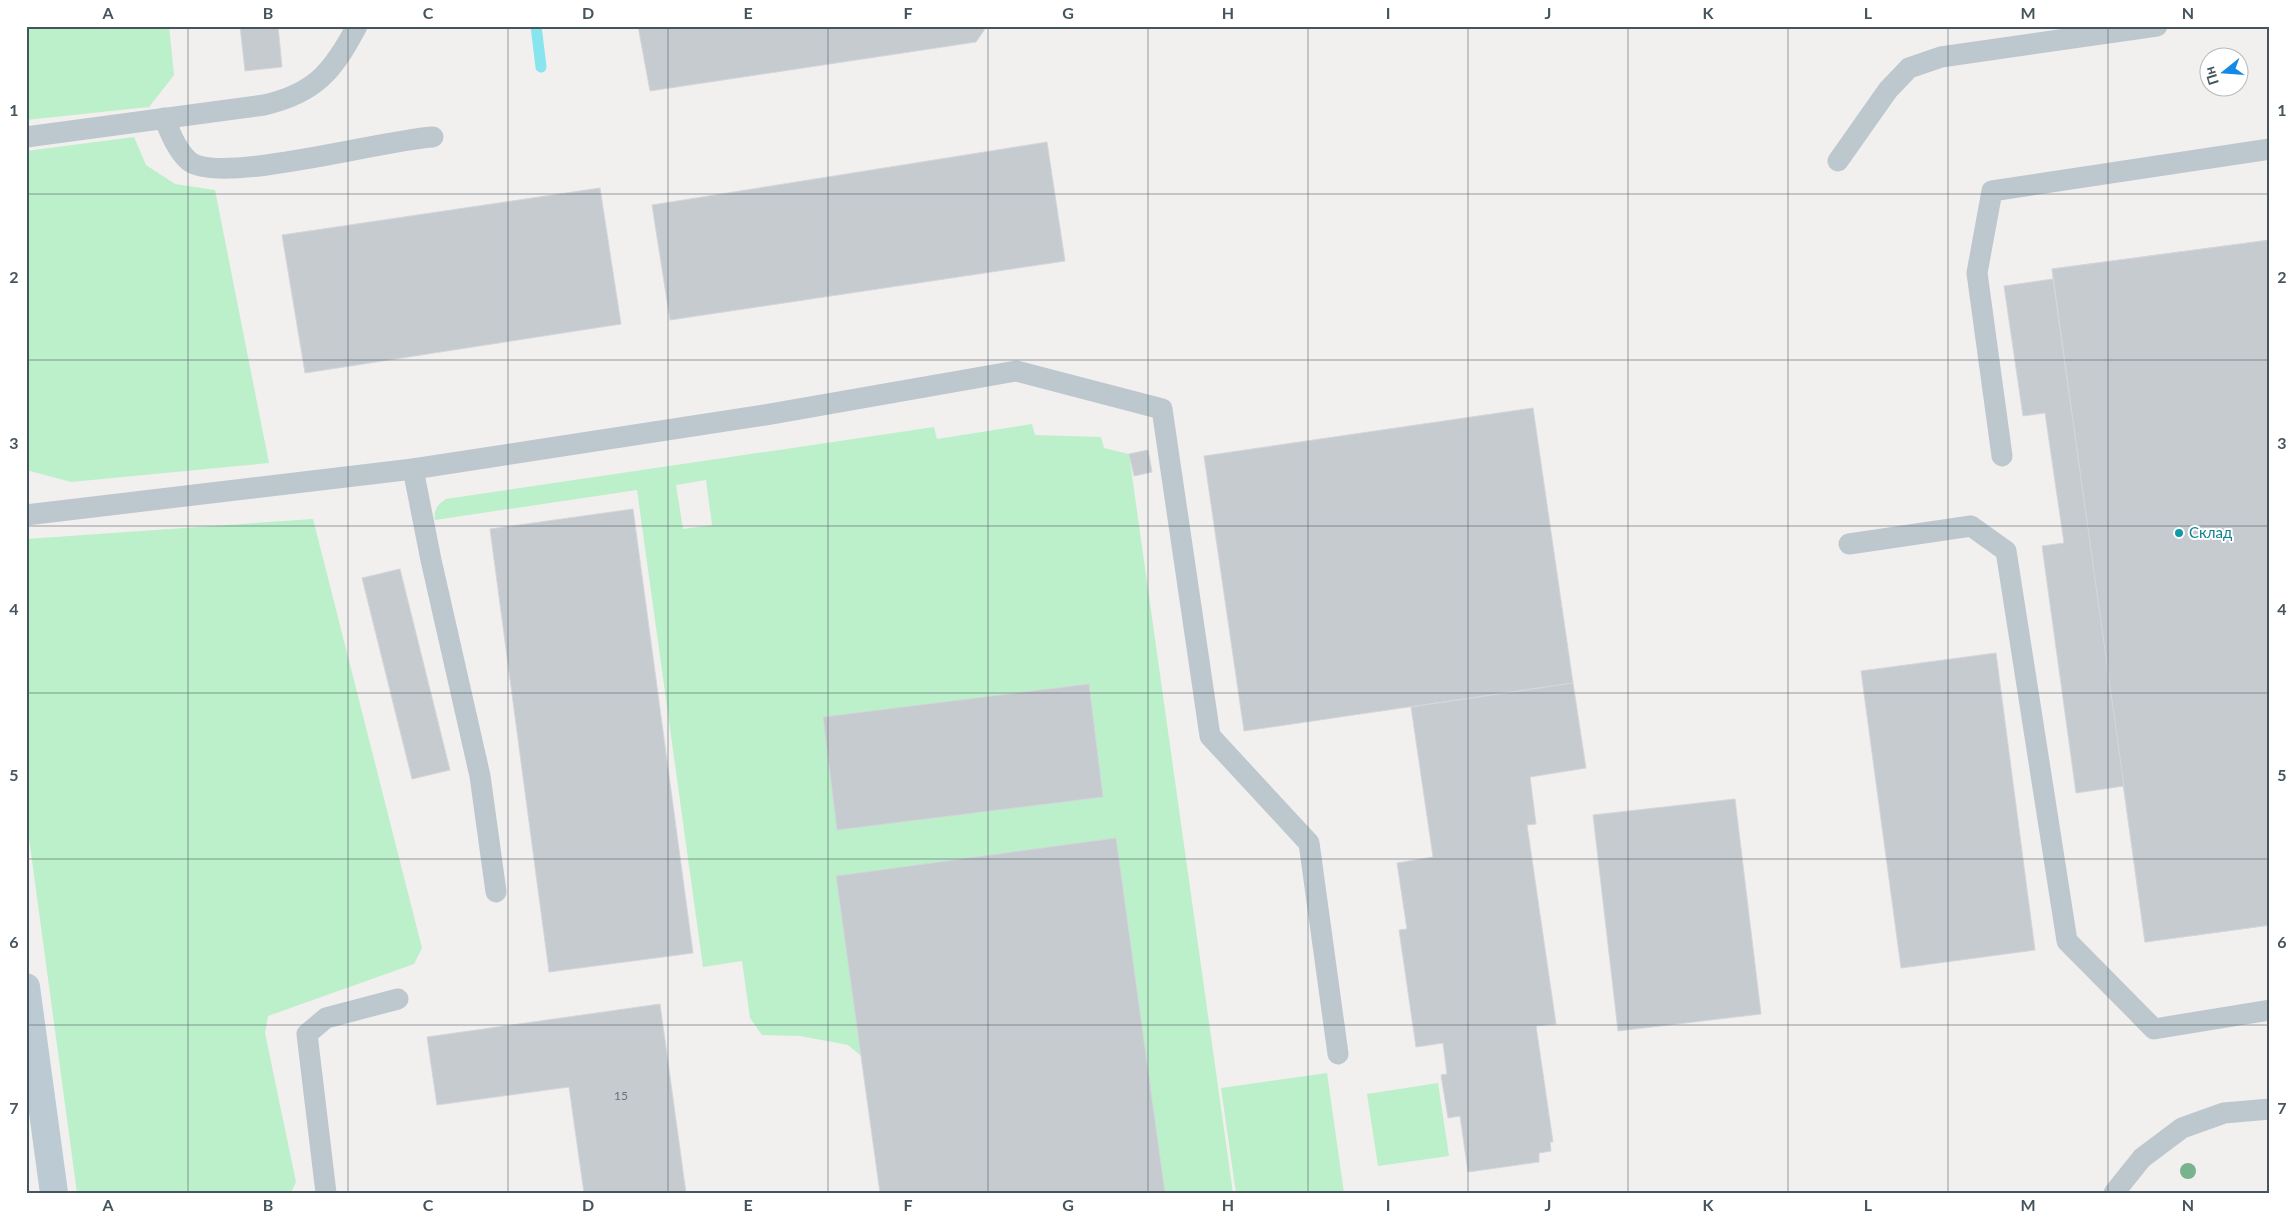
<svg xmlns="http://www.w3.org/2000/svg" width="2296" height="1219" font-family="Lato,sans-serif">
	<rect width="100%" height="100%" fill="#f2efef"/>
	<g fill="#bcf0ca" fill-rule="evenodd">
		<path d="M26,26h143l5,49 -25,32 -123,13z"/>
		<path d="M134,137l12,28 29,19 40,6 54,273 -198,19 -45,-12v-319z"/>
		<path d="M1032,424l3,11 66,2 3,11 25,6 104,739h-72l-294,-132 -19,-16 -48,-9 -38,-1 -12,-17 -8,-57 -39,6 -66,-477 -202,30c-2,-10 3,-16 11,-21l488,-72 3,12zM706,480l6,45 -29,4 -7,-44z"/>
		<path d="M313,519l109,429 -8,16 -146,52 -3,17 31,149 -5,11h-214l-51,-377v-277z"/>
		<path d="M1327,1073l17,120h-108l-15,-105z"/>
		<path d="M1438,1083l11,73 -71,10 -11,-72z"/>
	</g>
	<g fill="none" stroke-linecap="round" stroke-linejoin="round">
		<path stroke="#88e5ee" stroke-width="11" d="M536,26l5,41"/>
	</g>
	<g fill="#c6cbcf" stroke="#d3d6db">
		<path d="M240,26h38l4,41 -37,4z"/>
		<path d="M638,26h349l-11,16 -326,49z"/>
		<path d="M1047,142l18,119 -395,59 -18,-115z"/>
		<path d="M600,188l21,136 -316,49 -23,-138z"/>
		<path d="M2270,240v685l-125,17 -93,-673z"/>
		<path d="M2270,240v685l-125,17 -93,-673z"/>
		<path d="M2053,279l71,507 -48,7 -34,-247 22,-3 -19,-130 -22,3 -19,-130z"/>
		<path d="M1533,408l40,275 -329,48 -40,-275z"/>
		<path d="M1148,450l4,22 -18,4 -5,-22z"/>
		<path d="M633,509l60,444 -144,19 -59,-443z"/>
		<path d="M400,569l50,201 -38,9 -50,-201z"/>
		<path d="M1996,653l39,297 -134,18 -40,-297z"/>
		<path d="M1573,683l13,85 -56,9 6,47 -9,1 29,199 -20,2 17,116h-3l1,9 -12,2v9l-71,10 -8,-56 -12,2 -7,-43 6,-1 -4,-31 -27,4 -17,-117 8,-1 -10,-66 36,-6 -22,-150z"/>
		<path d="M1089,684l14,113 -266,33 -14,-113z"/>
		<path d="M1735,799l26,215 -143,17 -25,-216z"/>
		<path d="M1116,838l49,355h-285l-44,-317z"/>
		<path d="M660,1004l26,189h-102l-15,-106 -132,18 -10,-68z"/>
	</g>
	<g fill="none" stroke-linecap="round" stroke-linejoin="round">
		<g stroke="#bcc8ce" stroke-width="21">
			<path d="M164,118c6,14 13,33 25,43 30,25 197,-22 244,-24"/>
			<path d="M26,137l238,-32c52,-12 69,-34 93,-79"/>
			<path d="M1838,161l50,-71 21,-22 32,-11 216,-31"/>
			<path d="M2002,456l-25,-183 15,-82 278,-42"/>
			<path d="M413,469l18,91 49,216 16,116"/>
			<path d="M26,515l387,-46 352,-54 251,-44 146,38 48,327 99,107 29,211"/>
			<path d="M1849,544l122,-18 35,25 61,390 87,88 116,-19"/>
			<path d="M326,1193l-19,-159 19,-16 72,-19"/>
			<path d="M2114,1193l28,-35 40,-30 42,-15 46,-4"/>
		</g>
		<path stroke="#bccad3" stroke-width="28" d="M26,987l28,206"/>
	</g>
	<circle fill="#78b28e" cx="2188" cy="1171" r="8"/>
	<path fill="none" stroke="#46555d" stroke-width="1" stroke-opacity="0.55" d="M188,26v1167M348,26v1167M508,26v1167M668,26v1167M828,26v1167M988,26v1167M1148,26v1167M1308,26v1167M1468,26v1167M1628,26v1167M1788,26v1167M1948,26v1167M2108,26v1167M26,194h2244M26,360h2244M26,526h2244M26,693h2244M26,859h2244M26,1025h2244"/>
	<circle fill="#0f9aa8" stroke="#fff" stroke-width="2" cx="2179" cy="533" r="5"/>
	<g text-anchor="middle" stroke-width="4" stroke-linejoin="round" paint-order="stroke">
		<g font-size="12" fill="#66727a">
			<text x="621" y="1100">15</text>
		</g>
		<g font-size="15" fill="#0d838f" stroke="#fff" text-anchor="start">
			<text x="2189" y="538">Склад</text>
		</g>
	</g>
	<rect width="2296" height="1219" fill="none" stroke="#ffffff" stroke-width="55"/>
	<g transform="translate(2224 72) rotate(253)"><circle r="24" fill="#ffffff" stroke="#b5bbbe"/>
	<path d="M0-4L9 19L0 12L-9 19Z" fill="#1488e6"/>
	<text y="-8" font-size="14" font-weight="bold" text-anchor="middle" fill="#46555d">Пн</text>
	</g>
	<rect x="28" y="28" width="2240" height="1164" fill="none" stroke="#46555d" stroke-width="2"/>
	<g font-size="16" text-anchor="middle" font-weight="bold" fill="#46555d">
		<text x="108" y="19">A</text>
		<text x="268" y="19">B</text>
		<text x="428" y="19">C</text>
		<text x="588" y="19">D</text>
		<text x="748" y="19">E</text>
		<text x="908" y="19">F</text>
		<text x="1068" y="19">G</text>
		<text x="1228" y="19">H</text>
		<text x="1388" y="19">I</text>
		<text x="1548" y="19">J</text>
		<text x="1708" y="19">K</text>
		<text x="1868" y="19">L</text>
		<text x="2028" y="19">M</text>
		<text x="2188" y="19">N</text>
		<text x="14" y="116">1</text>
		<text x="2282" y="116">1</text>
		<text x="14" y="283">2</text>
		<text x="2282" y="283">2</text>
		<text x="14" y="449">3</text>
		<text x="2282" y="449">3</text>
		<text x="14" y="615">4</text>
		<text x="2282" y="615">4</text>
		<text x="14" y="781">5</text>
		<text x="2282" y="781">5</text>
		<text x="14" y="948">6</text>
		<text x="2282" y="948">6</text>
		<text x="14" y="1114">7</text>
		<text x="2282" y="1114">7</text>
		<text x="108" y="1211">A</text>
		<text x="268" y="1211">B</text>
		<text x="428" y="1211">C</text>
		<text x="588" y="1211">D</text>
		<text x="748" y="1211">E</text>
		<text x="908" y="1211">F</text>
		<text x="1068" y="1211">G</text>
		<text x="1228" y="1211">H</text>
		<text x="1388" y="1211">I</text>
		<text x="1548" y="1211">J</text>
		<text x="1708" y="1211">K</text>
		<text x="1868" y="1211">L</text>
		<text x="2028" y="1211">M</text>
		<text x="2188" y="1211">N</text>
	</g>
</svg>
